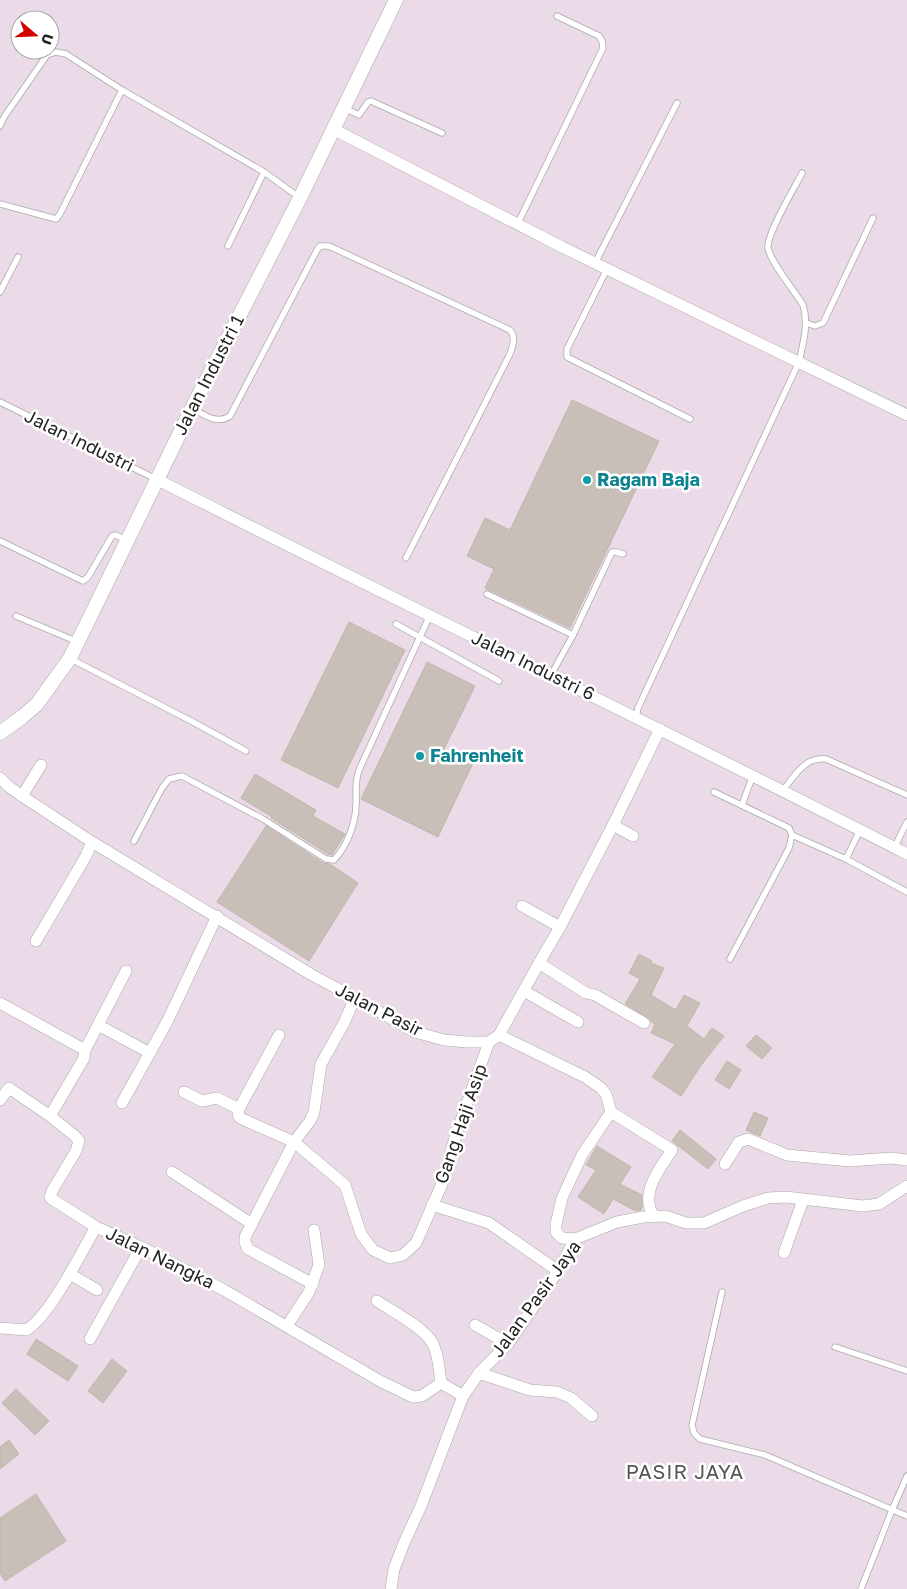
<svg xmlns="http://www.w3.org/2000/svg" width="907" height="1589" font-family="'Golos Text',sans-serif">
	<rect width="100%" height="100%" fill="#f2efe9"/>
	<path fill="#ebdbe8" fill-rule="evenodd" d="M0,0h907v1589h-907zM20,20h30v30h-30z"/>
	<g fill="#c7bfb8" stroke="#c4b6ab">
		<path d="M572,400l87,41 -89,187 -85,-40 9,-19 -27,-13 18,-38 25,12z"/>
		<path d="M349,622l56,28 -67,138 -57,-28z"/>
		<path d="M427,662l48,24 -31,63 29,14 -35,74 -77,-38z"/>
		<path d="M255,774l61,36 -3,6 32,18 -13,21 -4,-1 -57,-36 1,-1 -31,-19z"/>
		<path d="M266,826l57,37 7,1 28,19 -49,78 -92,-59z"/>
		<path d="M639,954l13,7 -1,2 13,5 -13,27 25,15 8,-15 16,8 -13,23 17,13 8,-11 12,8 -22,28 -21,32 -29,-19 23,-33 -24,-11 4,-9 -4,-2 -1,-3 -25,-15 15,-25 -11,-6z"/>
		<path d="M756,1035l16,13 -10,11 -16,-13z"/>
		<path d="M727,1061l14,9 -12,19 -14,-9z"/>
		<path d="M754,1112l14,6 -8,18 -14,-6z"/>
		<path d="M680,1130l36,29 -8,10 -36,-28z"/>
		<path d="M597,1146l34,21 -11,17 22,11v12l-1,3 -5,1 -23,-12 -9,15 -26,-17 18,-27 -10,-5z"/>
		<path d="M36,1339l42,27 -10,15 -41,-27z"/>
		<path d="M112,1359l15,12 -24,32 -15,-12z"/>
		<path d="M16,1389l33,32 -14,14 -33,-32z"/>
		<path d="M9,1440l10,14 -19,15v-22z"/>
		<path d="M36,1494l30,47 -61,40 -5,-8v-55z"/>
	</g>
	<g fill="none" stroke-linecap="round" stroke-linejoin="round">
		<defs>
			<g id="service">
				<path d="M344,108l15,7 9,-13 3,-1 71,32"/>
				<path d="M0,126l4,-9 43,-62 9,-3 10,2 56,36 142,82 36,26"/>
				<path d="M0,204l56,15 4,-5 62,-124"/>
				<path d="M518,223l85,-175 -1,-7 -3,-5 -42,-20"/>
				<path d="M228,246l36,-74"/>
				<path d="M595,263l82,-160"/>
				<path d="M607,269l-40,80v8l123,62"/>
				<path d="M0,292l18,-35"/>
				<path d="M806,323l9,3 8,-3 50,-105"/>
				<path d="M0,402l158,78"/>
				<path d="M193,409c12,6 24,16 37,7l87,-166 3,-4h9l181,84c6,8 3,15 0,24l-104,204"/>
				<path d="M0,541l83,40 5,-4 24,-41 4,-1 11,6"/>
				<path d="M487,594l86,41"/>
				<path d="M16,616l62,26"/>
				<path d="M396,624l103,57"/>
				<path d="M71,659l122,63 53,29"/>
				<path d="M551,675l22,-40 39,-83h4l7,2"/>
				<path d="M636,717l2,-9 161,-346c4,-18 10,-39 4,-57 -9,-15 -32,-42 -35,-57 -2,-13 27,-61 34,-75"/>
				<path d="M783,790c12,-14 22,-34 43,-31l81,36"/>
				<path d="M714,792l75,36 3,7 -3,13 -59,111"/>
				<path d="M742,805l11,-30"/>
				<path d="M792,835l54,24 61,33"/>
				<path d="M134,841l28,-53 7,-9 13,-3 81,43 63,40 8,1c13,-14 21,-35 22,-54 1,-15 -2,-21 3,-36l71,-155"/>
				<path d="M894,848l13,-26"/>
				<path d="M846,859l14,-29"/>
				<path d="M722,1292l-30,133 2,8 6,6 65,16 142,61"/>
				<path d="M835,1347l72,24"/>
				<path d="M861,1589l31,-79 15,-34"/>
			</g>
			<g id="minor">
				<path d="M333,129l229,118 345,168"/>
				<path d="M158,480c249,126 501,247 749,374"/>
				<path d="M0,778l8,8 14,10 70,46 220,133 43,23 60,34 29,8 23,2h22l10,-7 40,-72 21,-36 53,-102 47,-96"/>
				<path d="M22,796l19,-31"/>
				<path d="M613,825l20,11"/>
				<path d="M522,906l38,21"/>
				<path d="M36,941l50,-85 6,-14"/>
				<path d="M539,963l47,30 9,2 49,28"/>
				<path d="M126,971l-41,79 -1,8 -34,58 25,20 4,5 -3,10 -24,40 -2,6 2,2 44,28 45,20 83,43 156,91 33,16 9,-1 19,-13"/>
				<path d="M524,991l54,31"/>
				<path d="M0,1003l85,47"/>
				<path d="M98,1025l52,28"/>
				<path d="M279,1035l-40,74 -1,5 2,4 54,24 51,43 16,49 12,16 17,8 13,-3 13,-12 26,-59 14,-50 33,-92"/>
				<path d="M499,1035l86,42 16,11 5,6 5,18 -29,43 -20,43 -6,26v8l6,6 13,1"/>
				<path d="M184,1092l18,9 15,-3 22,11"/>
				<path d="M0,1100l9,-12 41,28"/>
				<path d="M122,1103l45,-81 50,-106"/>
				<path d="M611,1112l61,38c-13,20 -33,43 -18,67"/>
				<path d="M725,1164l14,-22 9,-3 39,16 63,6 41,-3 16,2"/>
				<path d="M172,1172l80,52"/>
				<path d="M432,1205l57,18 69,48"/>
				<path d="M784,1253l19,-53"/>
				<path d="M70,1274l27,16"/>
				<path d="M313,1284l-65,-35 -3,-7v-5l49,-95 16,-21 4,-9 7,-48 23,-41 11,-25"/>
				<path d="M377,1301c15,10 48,27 56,43 6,12 6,26 8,39l22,13"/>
				<path d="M475,1325l33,19"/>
				<path d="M287,1326l22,-34 10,-27 -5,-35"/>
				<path d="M0,1328l26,2c23,-12 56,-79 70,-103"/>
				<path d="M90,1339l51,-92"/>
				<path d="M479,1373l51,17 27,2 14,6 21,18"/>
				<path d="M391,1589l3,-20 10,-26 17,-37 42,-110 16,-23 29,-29 50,-73 17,-32 42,-17 26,-5 22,-1 21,7h18l39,-17 25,-8 18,-1 77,9 16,-2 28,-18"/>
			</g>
			<path id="tertiary" d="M0,733l22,-16 15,-13 33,-46 122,-250 108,-210 96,-198"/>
		</defs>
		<use href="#service" stroke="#a9a9a9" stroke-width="7"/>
		<use href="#minor" stroke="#a9a9a9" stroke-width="12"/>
		<use href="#tertiary" stroke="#a9a9a9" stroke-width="15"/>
		<use href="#service" stroke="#fff" stroke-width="5.5"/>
		<use href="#minor" stroke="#fff" stroke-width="11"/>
		<use href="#tertiary" stroke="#fff" stroke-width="14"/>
	</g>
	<g fill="#0f9aa8" stroke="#fff" stroke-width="2">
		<circle cx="587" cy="480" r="5"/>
		<circle cx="420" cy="756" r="5"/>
	</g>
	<g text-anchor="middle" stroke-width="5" stroke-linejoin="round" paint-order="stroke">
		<g font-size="18" fill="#222" stroke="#fff">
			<text transform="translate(209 375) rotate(-63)" y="6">Jalan Industri 1</text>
			<text transform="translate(79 441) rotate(26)" y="6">Jalan Industri</text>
			<text transform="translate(533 666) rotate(26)" y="6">Jalan Industri 6</text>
			<text transform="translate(379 1010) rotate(27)" y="6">Jalan Pasir</text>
			<text transform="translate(461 1124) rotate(-71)" y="6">Gang Haji Asip</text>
			<text transform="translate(160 1258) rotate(26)" y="6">Jalan Nangka</text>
			<text transform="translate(536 1299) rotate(-54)" y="6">Jalan Pasir Jaya</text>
		</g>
		<g font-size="18" font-weight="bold" fill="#0d838f" stroke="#fff" text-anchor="start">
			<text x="597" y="486">Ragam Baja</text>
			<text x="430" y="762">Fahrenheit</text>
		</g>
		<g font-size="20" letter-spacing="1" fill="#555" stroke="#fff">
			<text x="685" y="1479">PASIR JAYA</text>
		</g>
	</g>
	<g transform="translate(35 35) rotate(109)"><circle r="24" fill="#ffffff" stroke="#a7a7a7"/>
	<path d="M0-4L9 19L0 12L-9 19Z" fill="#d40000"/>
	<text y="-8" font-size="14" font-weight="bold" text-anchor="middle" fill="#222222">U</text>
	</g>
</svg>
